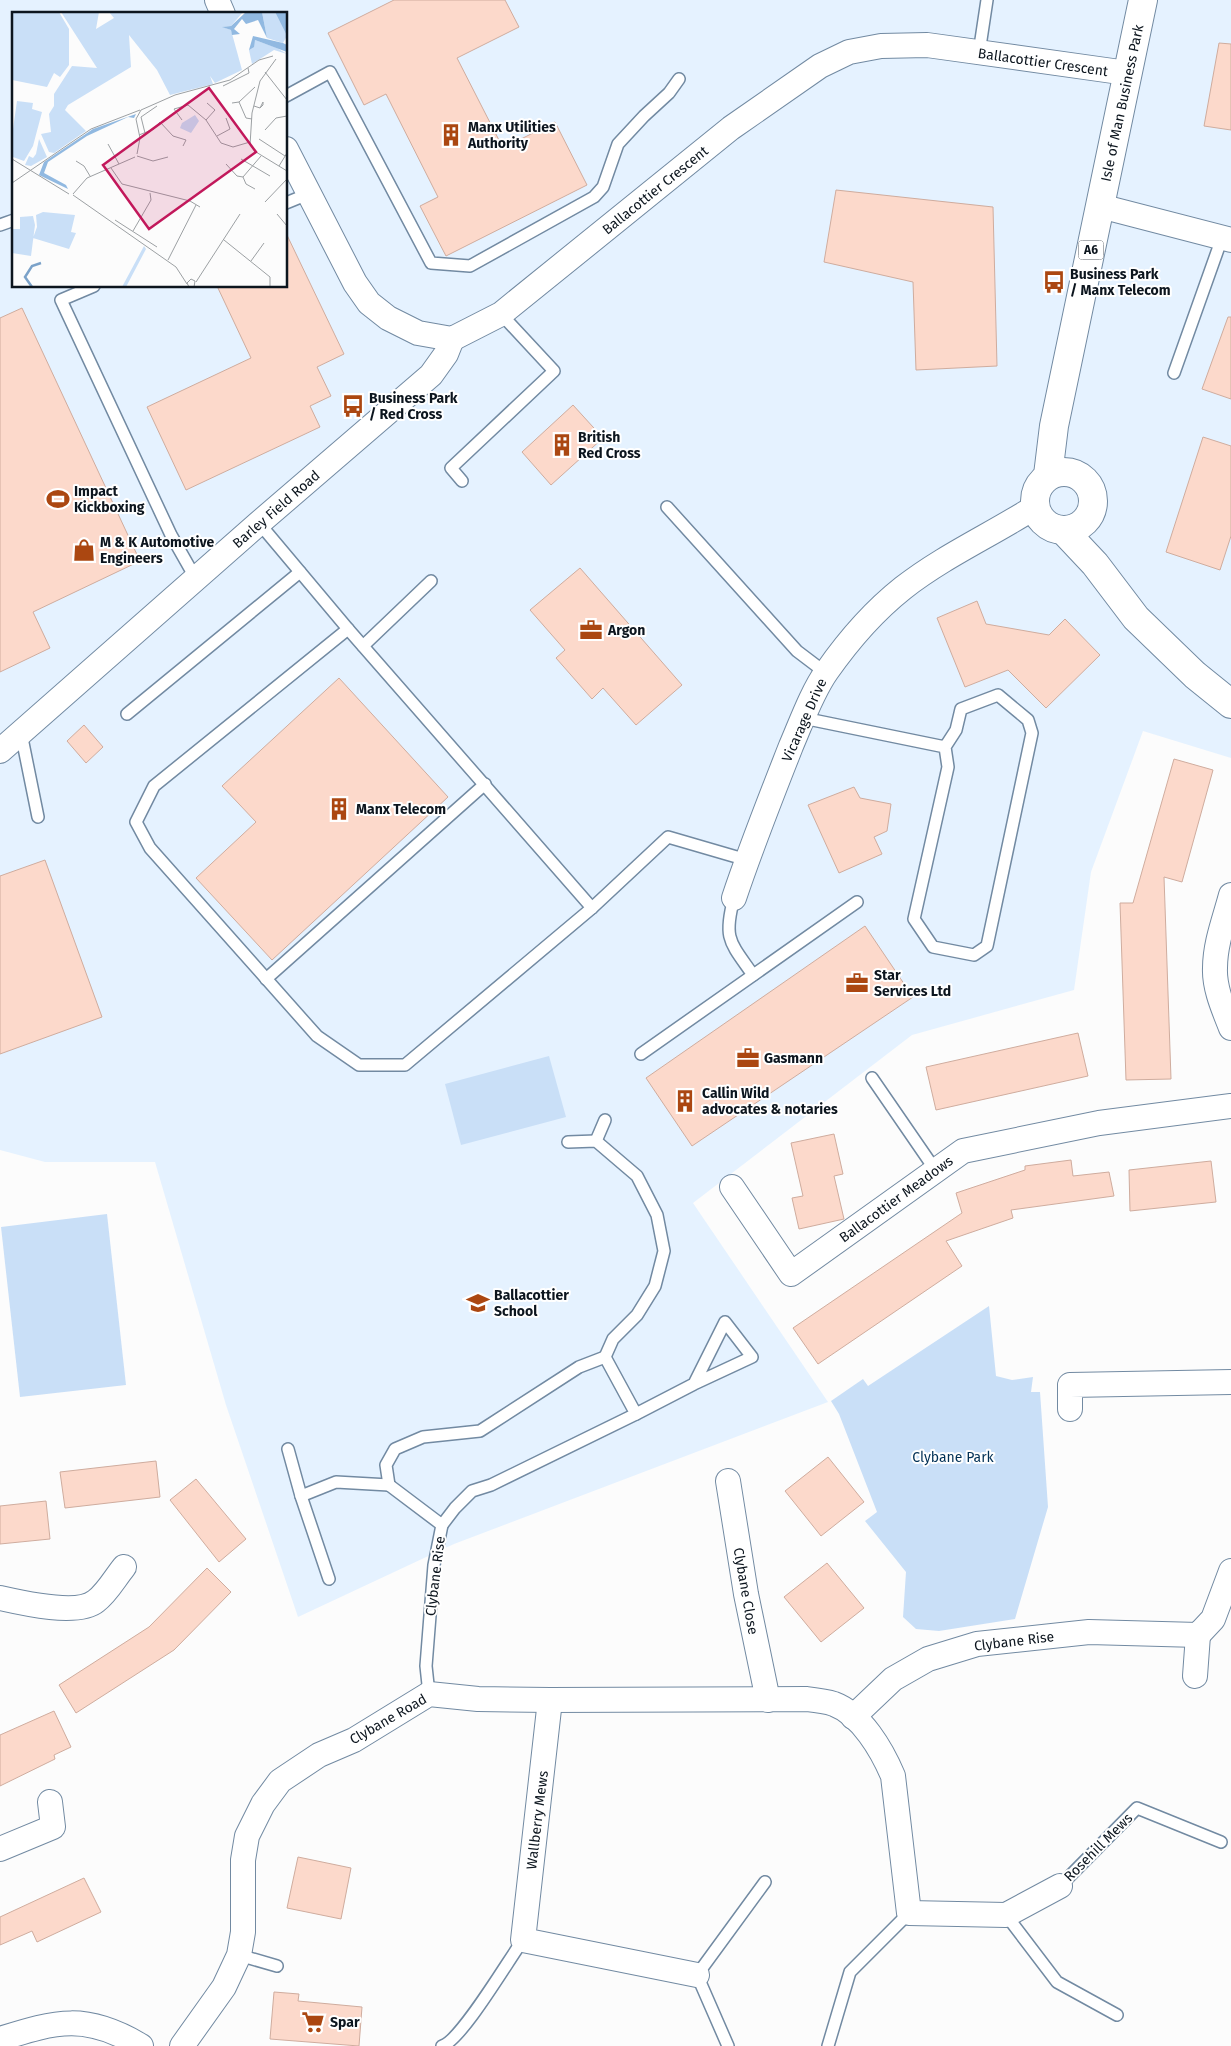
<svg xmlns="http://www.w3.org/2000/svg" width="1231" height="2046" font-family="'Fira Sans',sans-serif">
	<rect width="100%" height="100%" fill="#fcfcfc"/>
	<path fill="#e5f2ff" fill-rule="evenodd" d="M0,0h1231v758l-88,-27 -52,141 -17,118 -162,45 -219,168 135,199 -374,142 -156,73 -72,-212 -71,-243h-110l-45,-12zM14,14h272v272h-272z"/>
	<g fill="#c9dff7">
		<path d="M549,1056l17,61 -105,28 -16,-61z"/>
		<path d="M107,1214l19,171 -106,12 -19,-170z"/>
		<path d="M989,1306l7,70 16,4 21,-3 -2,15h9l8,115 -33,112 -76,12 -23,-2 -13,-12 3,-45 -41,-51 12,-9 -38,-98 -8,-13 32,-22 5,7z"/>
	</g>
	<g fill="#fcd9cb" stroke="#cfac9e">
		<path d="M394,0h111l14,27 -62,31 46,90 52,-26 32,63 -141,71 -26,-50 18,-9 -52,-103 -22,11 -36,-72z"/>
		<path d="M1219,43l12,1v86l-27,-4z"/>
		<path d="M836,190l157,17 4,159 -81,4 -3,-88 -89,-20z"/>
		<path d="M286,233l58,121 -27,13 14,29 -21,10 10,21 -134,63 -39,-83 104,-49 -34,-72h69z"/>
		<path d="M22,308l118,253 -107,51 17,36 -50,24v-354z"/>
		<path d="M1228,317h3v82l-29,-10z"/>
		<path d="M573,405l30,33 -52,47 -29,-33z"/>
		<path d="M1203,437l28,9v90l-11,34 -54,-18z"/>
		<path d="M580,568l102,117 -46,40 -33,-37 -11,11 -36,-41 9,-8 -35,-40z"/>
		<path d="M977,601l9,23 63,11 16,-16 35,36 -54,53 -38,-38 -43,17 -28,-69z"/>
		<path d="M339,678l109,119 -176,163 -76,-82 60,-56 -34,-36z"/>
		<path d="M84,725l19,22 -17,16 -19,-22z"/>
		<path d="M1174,759l39,11 -31,112 -18,-5 7,202 -45,1 -6,-177h13z"/>
		<path d="M854,787l6,11 31,6 -4,27 -13,6 8,17 -43,19 -31,-68z"/>
		<path d="M45,860l57,157 -102,37v-178z"/>
		<path d="M865,926l48,71 -221,149 -46,-68z"/>
		<path d="M1078,1033l10,43 -152,34 -10,-43z"/>
		<path d="M834,1134l9,40 -9,2 10,43 -45,10 -7,-31 11,-2 -12,-53z"/>
		<path d="M1071,1160l2,16 36,-4 5,24 -103,14 2,8 -67,23 16,25 -144,98 -25,-36 169,-115 -6,-20 69,-23v-4z"/>
		<path d="M1211,1161l5,41 -86,9 -1,-41z"/>
		<path d="M828,1457l36,45 -43,34 -36,-45z"/>
		<path d="M156,1461l4,36 -95,11 -5,-36z"/>
		<path d="M196,1479l50,60 -27,23 -49,-62z"/>
		<path d="M46,1501l4,38 -50,5v-38z"/>
		<path d="M827,1563l37,45 -43,34 -37,-45z"/>
		<path d="M207,1568l24,24 -57,58 -98,63 -17,-28 90,-58z"/>
		<path d="M54,1711l17,36 -17,8 1,4 -55,27v-51z"/>
		<path d="M298,1857l53,11 -10,51 -54,-11z"/>
		<path d="M84,1878l17,34 -64,30 -5,-11 -32,14v-28z"/>
		<path d="M274,1992l25,2 -1,7 64,6 -3,39 -89,-7z"/>
	</g>
	<g fill="none" stroke-linecap="round" stroke-linejoin="round">
		<defs>
			<g id="lane">
				<path d="M979,53l8,-53"/>
				<path d="M286,96l44,-24 101,191 39,3 124,-69 9,-10 15,-43 26,-28 25,-23 10,-14"/>
				<path d="M286,203l22,-9"/>
				<path d="M0,225l14,-5"/>
				<path d="M94,286l-33,14 110,235 25,44"/>
				<path d="M1174,373l48,-135"/>
				<path d="M462,481l-11,-13 103,-97 -53,-57"/>
				<path d="M667,507l130,144 29,22"/>
				<path d="M259,523l89,106 244,279"/>
				<path d="M348,629l-194,157 -18,36 14,26 167,188 42,29h46l187,-157 76,-71 79,23"/>
				<path d="M363,646l68,-65"/>
				<path d="M127,714l173,-142"/>
				<path d="M803,718l142,29 3,20 -34,152 19,28 41,8 13,-9 45,-213 -4,-13 -30,-25 -37,14 -5,21 -11,17"/>
				<path d="M21,733l17,84"/>
				<path d="M734,898c-11,41 -4,44 19,77"/>
				<path d="M266,979l219,-195"/>
				<path d="M641,1054l216,-152"/>
				<path d="M872,1078l64,93"/>
				<path d="M596,1141l9,-21"/>
				<path d="M568,1142l28,-1 41,35 20,39 7,36 -9,35 -18,29 -24,24 -8,18"/>
				<path d="M636,1414l58,-30 58,-27 -27,-35 -31,62"/>
				<path d="M288,1449l13,47 28,83"/>
				<path d="M389,1485l-3,-20 9,-16 28,-12 57,-6 99,-64 26,-10 31,57 -145,71 -19,6 -17,17 -13,17"/>
				<path d="M389,1485l53,40 -8,40 -8,101 3,28"/>
				<path d="M301,1496l35,-14 53,3"/>
				<path d="M1060,1886l77,-78 84,34"/>
				<path d="M1006,1915l51,67 60,33"/>
				<path d="M239,1955l38,11"/>
				<path d="M442,2046c19,-5 67,-87 81,-106"/>
				<path d="M728,2046l-31,-71 68,-93"/>
				<path d="M828,2046l22,-74 59,-59"/>
			</g>
			<g id="street">
				<path d="M217,0l6,14"/>
				<path d="M286,149l69,134 14,20 19,15 30,15 34,6 49,-25 230,-186 89,-62 29,-14 32,-6 46,-1 200,28"/>
				<path d="M1100,206l131,34"/>
				<path d="M0,751l259,-228 172,-148 15,-21 6,-15"/>
				<path d="M1231,895c-6,23 -16,48 -16,73 -1,20 9,42 16,60"/>
				<path d="M734,898c17,-51 37,-101 57,-152 10,-23 21,-54 36,-75 21,-30 47,-60 76,-83 41,-32 88,-53 132,-81"/>
				<path d="M732,1187l59,87 172,-123 136,-28 132,-17"/>
				<path d="M1070,1409v-24l161,-3"/>
				<path d="M728,1481l18,113 22,106"/>
				<path d="M0,1598c22,5 78,18 96,3 11,-8 19,-23 28,-34"/>
				<path d="M1195,1676l3,-41"/>
				<path d="M550,1700l-27,240 174,35"/>
				<path d="M853,1717l40,-38 35,-20 49,-15 112,-12 109,3 15,-16 18,-48"/>
				<path d="M0,1849l53,-22 -3,-25"/>
				<path d="M0,2039c57,-18 86,-26 141,7"/>
				<path d="M182,2046l42,-59 15,-32 4,-23v-72l4,-24 16,-32 17,-23 39,-26 35,-15 75,-46 49,5 72,1 256,-1c9,1 19,2 28,5 27,10 48,46 59,72l16,137 97,2 54,-29"/>
			</g>
			<g id="highway">
				<circle cx="1064" cy="501" r="29"/>
				<path d="M1048,475l6,-49 89,-426"/>
				<path d="M1063,530l32,34 41,54 59,57 36,29"/>
			</g>
		</defs>
		<use href="#lane" stroke="#728aa2" stroke-width="14"/>
		<use href="#street" stroke="#728aa2" stroke-width="26"/>
		<use href="#highway" stroke="#728aa2" stroke-width="30"/>
		<use href="#lane" stroke="#fff" stroke-width="11"/>
		<use href="#street" stroke="#fff" stroke-width="24"/>
		<use href="#highway" stroke="#fff" stroke-width="28"/>
	</g>
	<defs>
		<symbol id="building-bare" viewBox="-9 -9 18 18"><path d="M-4-6H4V6H1V3H-1V6H-4ZM-2.5-4.3h1.7v1.8h-1.7ZM.8-4.3h1.7v1.8H.8ZM-2.5-1h1.7V.8h-1.7ZM.8-1h1.7V.8H.8Z" fill="#ab4711" stroke="#fff" stroke-width="2.5" paint-order="stroke"/></symbol>
		<symbol id="bus-bare" viewBox="-9 -9 18 18"><path d="M-5-6H5V4H4V6H2V4H-2V6H-4V4H-5ZM-3.5-4V0h7V-4ZM-3.5 1.2v1.5H-2V1.2ZM2 1.2v1.5H3.5V1.2Z" fill="#ab4711" stroke="#fff" stroke-width="2.5" paint-order="stroke"/></symbol>
		<symbol id="stadium-bare" viewBox="-9 -9 18 18"><path d="M0-5a6.5 5 0 1 0 0 10a6.5 5 0 1 0 0-10ZM-3.5-1.8h7v3.6h-7Z" fill="#ab4711" stroke="#fff" stroke-width="2.5" paint-order="stroke"/></symbol>
		<symbol id="shop-bare" viewBox="-9 -9 18 18"><path d="M-5-2.5h2.3a2.7 3.5 0 0 1 5.4 0H5L5.5 6h-11ZM-1.5-2.5h3a1.5 2.3 0 0 0-3 0Z" fill="#ab4711" stroke="#fff" stroke-width="2.5" paint-order="stroke"/></symbol>
		<symbol id="office-bare" viewBox="-9 -9 18 18"><path d="M-6-3h4V-5.5h4V-3h4V5H-6ZM-1-4.5V-3h2v-1.5ZM-6 0V1H6V0Z" fill="#ab4711" stroke="#fff" stroke-width="2.5" paint-order="stroke"/></symbol>
		<symbol id="school-bare" viewBox="-9 -9 18 18"><path d="M0-5L7-2L0 1L-7-2ZM-4 1L0 2.5L4 1V4Q0 6-4 4Z" fill="#ab4711" stroke="#fff" stroke-width="2.5" paint-order="stroke"/></symbol>
		<symbol id="supermarket-bare" viewBox="-9 -9 18 18"><path d="M-6-5.5h2.5l.6 2H6L4.5 2H-2.5L-4.4-4H-6ZM-1.5 3.2a1.3 1.3 0 1 0 .1 0ZM3 3.2a1.3 1.3 0 1 0 .1 0Z" fill="#ab4711" stroke="#fff" stroke-width="2.5" paint-order="stroke"/></symbol>
	</defs>
	<g fill-rule="evenodd">
		<use href="#building-bare" x="435" y="119" width="32" height="32"/>
		<use href="#bus-bare" x="1038" y="266" width="32" height="32"/>
		<use href="#bus-bare" x="337" y="390" width="32" height="32"/>
		<use href="#building-bare" x="546" y="429" width="32" height="32"/>
		<use href="#stadium-bare" x="42" y="483" width="32" height="32"/>
		<use href="#shop-bare" x="68" y="534" width="32" height="32"/>
		<use href="#office-bare" x="575" y="614" width="32" height="32"/>
		<use href="#building-bare" x="323" y="793" width="32" height="32"/>
		<use href="#office-bare" x="841" y="967" width="32" height="32"/>
		<use href="#office-bare" x="732" y="1042" width="32" height="32"/>
		<use href="#building-bare" x="669" y="1085" width="32" height="32"/>
		<use href="#school-bare" x="462" y="1287" width="32" height="32"/>
		<use href="#supermarket-bare" x="297" y="2006" width="32" height="32"/>
	</g>
	<g text-anchor="middle" stroke-width="4" stroke-linejoin="round" paint-order="stroke">
		<rect fill="#fff" stroke="#555b62" stroke-width="1" x="1078.5" y="240.5" width="25" height="19" rx="4"/>
		<g font-size="12" font-weight="bold" fill="#0c151e">
			<text x="1091" y="254">A6</text>
		</g>
		<g font-size="14" fill="#0c151e" stroke="#fff">
			<text transform="translate(1043 62) rotate(8)" y="5">Ballacottier Crescent</text>
			<text transform="translate(1122 103) rotate(-78)" y="5">Isle of Man Business Park</text>
			<text transform="translate(655 190) rotate(-39)" y="5">Ballacottier Crescent</text>
			<text transform="translate(276 509) rotate(-41)" y="5">Barley Field Road</text>
			<text transform="translate(804 720) rotate(-66)" y="5">Vicarage Drive</text>
			<text transform="translate(896 1199) rotate(-36)" y="5">Ballacottier Meadows</text>
			<text transform="translate(435 1576) rotate(-83)" y="5">Clybane Rise</text>
			<text transform="translate(746 1591) rotate(80)" y="5">Clybane Close</text>
			<text transform="translate(1014 1641) rotate(-7)" y="5">Clybane Rise</text>
			<text transform="translate(388 1719) rotate(-30)" y="5">Clybane Road</text>
			<text transform="translate(537 1820) rotate(-83)" y="5">Wallberry Mews</text>
			<text transform="translate(1098 1847) rotate(-45)" y="5">Rosehill Mews</text>
		</g>
		<g font-size="14" font-weight="bold" fill="#0c151e" stroke="#fff" text-anchor="start">
			<text x="468" y="132">Manx Utilities<tspan x="468" dy="16">Authority</tspan></text>
			<text x="1070" y="279">Business Park<tspan x="1070" dy="16">/ Manx Telecom</tspan></text>
			<text x="369" y="403">Business Park<tspan x="369" dy="16">/ Red Cross</tspan></text>
			<text x="578" y="442">British<tspan x="578" dy="16">Red Cross</tspan></text>
			<text x="74" y="496">Impact<tspan x="74" dy="16">Kickboxing</tspan></text>
			<text x="100" y="547">M &amp; K Automotive<tspan x="100" dy="16">Engineers</tspan></text>
			<text x="608" y="635">Argon</text>
			<text x="356" y="814">Manx Telecom</text>
			<text x="874" y="980">Star<tspan x="874" dy="16">Services Ltd</tspan></text>
			<text x="764" y="1063">Gasmann</text>
			<text x="702" y="1098">Callin Wild<tspan x="702" dy="16">advocates &amp; notaries</tspan></text>
			<text x="494" y="1300">Ballacottier<tspan x="494" dy="16">School</tspan></text>
			<text x="330" y="2027">Spar</text>
		</g>
		<g font-size="14" fill="#013055" stroke="#fff">
			<text x="953" y="1462">Clybane Park</text>
		</g>
	</g>
	<g transform="translate(12 12)">
		<rect width="275" height="275" fill="#fcfcfc"/>
		<path d="M0,0h47l10,17v36l-9,12 -6,-4 -7,14 -35,-7zM49,0h38l-3,17 18,-11 -5,-6h134l-12,14 -8,1 8,3 11,40 -27,13 -5,-7 3,8 -43,11 -13,-25 -28,-35 2,32 -63,38 -3,5 21,21 -32,22 -5,-1 -8,-18 10,-2 -2,-18 5,-8v-12l18,-28 25,2zM250,0h13l12,24 -4,7 -16,-5zM243,28l22,8 10,6 -13,-4 -22,14 -3,-14zM5,89l16,2 -1,6 10,3 -9,34 -9,15 -11,-4 -1,-21zM183,103l4,6 -8,12 -11,-5 2,-5zM27,127l8,18 -16,9 -6,-1 4,-9 4,2 3,-4zM31,200l32,3 -4,17 5,1 -7,16 -36,-11 4,-11 -1,-12zM21,204l2,9 -4,31 -19,-3v-24h8v-12zM132,234l2,3 -20,38h-4z" fill="#c9dff7"/>
		<path d="M234,0h16l5,26 -9,-18 -12,4 -4,-5 -8,10 6,5 -8,1 -1,-5 -9,-3 9,-1zM263,0h12v24zM241,24l30,7 4,2v7l-32,-12 -1,7 -5,3zM124,102l-2,4 -6,-1 -41,19 -39,26 -4,11 22,12 2,4 -29,-14 5,-13 49,-33z" fill="#91b9e1"/>
		<path fill="none" stroke="#7ba2c9" stroke-width="2.5" d="M20,275l-7,-10 7,-11 9,-3"/>
		<path fill="none" stroke="#9ca0a3" stroke-width="1" d="M264,47l-16,22 -8,32 -2,32 6,7 31,19M253,60l22,28M211,74l26,-13 -1,-5M227,90l16,-15M220,91l7,-1 7,16 6,1M242,94l6,2 3,-6v3l-3,3M170,108l-8,-11 14,-4 18,15M194,108l15,23 12,4 17,-5M194,108l9,-10 -8,-7M253,118l11,-12 11,-2M133,121l-4,-16 16,-11M127,123l15,-6 6,-7 13,14 13,4 -3,6M205,124l13,-7 -4,-11M247,127l26,17M96,132l11,20M125,142l3,-16 -4,-19 5,-9 34,-15 55,-15 29,-20 14,-4M125,144l16,5 15,-4M0,147l57,35M229,147l29,17M64,149l8,5 6,10M214,152l11,12 6,1 18,-21M267,154l8,-13M99,156l11,16 68,17 10,6M231,165l3,7 9,5M0,171l79,-54 49,-19M61,182l14,-16 48,-21M61,183l103,72 11,17M253,190l22,-23M265,202l10,12M103,208l42,27M121,219l18,-31 -1,-7M212,228l46,37v10M156,248l28,-55M239,249l13,-18M184,270l44,-68M177,275l-2,-4 4,-4 4,2 -1,6"/>
		<path fill="#c2185b" fill-opacity="0.15" stroke="#c2185b" stroke-width="2.5" d="M197,76l47,64 -107,77 -46,-64z"/>
		<rect width="275" height="275" fill="none" stroke="#0c151e" stroke-width="2.5"/>
	</g>
</svg>
